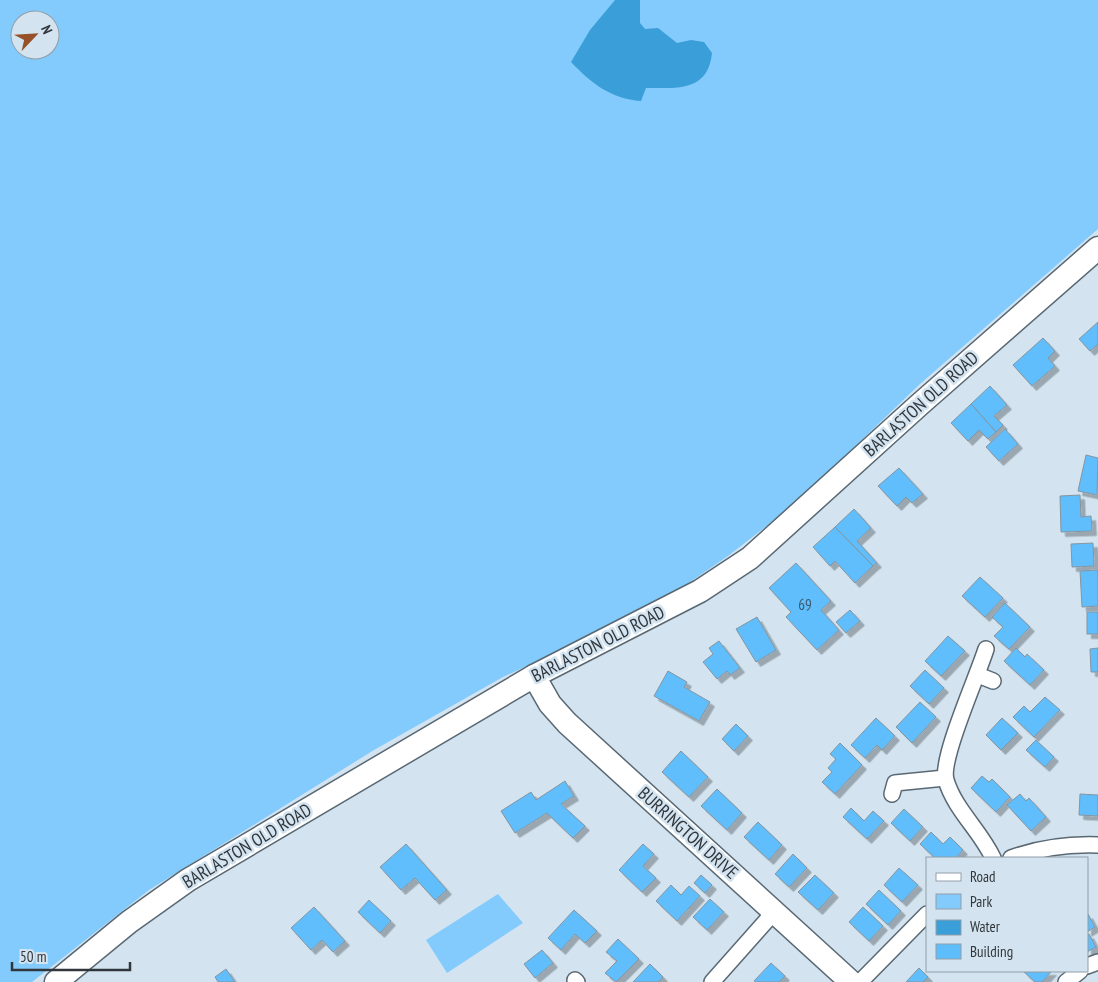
<svg xmlns="http://www.w3.org/2000/svg" width="1098" height="982" font-family="'PT Sans Narrow',sans-serif">
	<defs>
		<filter id="shadow"><feDropShadow dx="4.5" dy="4.5" stdDeviation="0" flood-color="#0004"/></filter>
	</defs>
	<rect width="100%" height="100%" fill="#d3e4f0"/>
	<g fill="#83cbfc" fill-rule="evenodd">
		<path d="M0,0h1098v229l-178,155 -125,120 -67,52 -45,31 -105,55 -75,35 -129,73 -225,140 -117,92h-32zM20,20h30v30h-30z"/>
		<path d="M498,894l25,29 -76,50 -21,-33z"/>
	</g>
	<path fill="#3a9ed9" d="M615,0h25v23l5,6 13,-1 19,15 14,-3 13,2 8,11c-4,39 -35,35 -66,35l-5,13c-30,-2 -50,-18 -70,-39l19,-32z"/>
	<g fill="#5ebefb" stroke="#8595a0" filter="url(#shadow)">
		<path d="M1098,322v22l-8,7 -11,-12z"/>
		<path d="M1043,338l12,13 -7,7 7,8 -23,20 -19,-21z"/>
		<path d="M990,386l17,19 -13,11 9,9 -7,7 -25,-28z"/>
		<path d="M971,404l25,28 -8,7 -9,-9 -11,11 -17,-18z"/>
		<path d="M1005,429l13,15 -19,17 -13,-14z"/>
		<path d="M1086,455l12,3 -1,37 -19,-4z"/>
		<path d="M899,468l24,26 -11,9 -6,-6 -9,9 -19,-20z"/>
		<path d="M1080,495l1,22 10,-1 1,15 -31,1 -1,-36z"/>
		<path d="M854,509l17,19 -14,13 20,22 -4,3 -38,-39z"/>
		<path d="M835,527l38,39 -18,17 -20,-22 -5,5 -17,-19z"/>
		<path d="M1093,543l1,23 -22,1 -1,-23z"/>
		<path d="M796,563l35,38 -10,9 18,20 -22,20 -31,-33 5,-5 -22,-24z"/>
		<path d="M1098,570v36l-16,1 -2,-36z"/>
		<path d="M980,577l23,21 -18,19 -23,-21z"/>
		<path d="M1005,603l25,24 -21,22 -15,-13 9,-9 -11,-10z"/>
		<path d="M850,610l10,11 -14,12 -10,-11z"/>
		<rect x="1087" y="612" width="11" height="22"/>
		<path d="M757,617l19,33 -20,12 -20,-33z"/>
		<path d="M948,636l17,15 -24,25 -16,-15z"/>
		<path d="M719,641l21,27 -10,7 -3,-4 -10,8 -14,-17 10,-8 -4,-6z"/>
		<path d="M1016,648l9,9 2,-3 17,16 -14,15 -26,-24z"/>
		<path d="M1098,648v24h-7l-1,-23z"/>
		<path d="M925,670l19,18 -15,16 -19,-18z"/>
		<path d="M668,671l19,11 -3,5 26,15 -11,19 -45,-25z"/>
		<path d="M1045,697l15,13 -26,27 -21,-20 11,-11 6,6z"/>
		<path d="M920,702l16,15 -24,26 -16,-16z"/>
		<path d="M876,718l19,18 -13,14 -5,-5 -12,13 -14,-13z"/>
		<path d="M1002,718l16,15 -17,17 -15,-15z"/>
		<path d="M736,724l12,12 -14,15 -12,-12z"/>
		<path d="M1036,740l18,17 -9,10 -19,-17z"/>
		<path d="M840,743l22,22 -27,29 -13,-12 10,-10 -4,-4 8,-9 -6,-5z"/>
		<path d="M681,751l27,26 -19,20 -27,-25z"/>
		<path d="M982,776l7,6 3,-3 18,18 -14,15 -25,-24z"/>
		<path d="M565,781l9,15 -13,8 24,22 -12,12 -26,-25 -32,20 -14,-22 30,-19 5,8z"/>
		<path d="M717,789l25,24 -15,17 -26,-24z"/>
		<path d="M1020,794l6,7 3,-3 17,19 -15,14 -24,-26z"/>
		<path d="M1080,794l18,1v21l-19,-1z"/>
		<path d="M851,808l13,13 9,-10 11,10 -17,18 -24,-22z"/>
		<path d="M904,809l19,18 -13,14 -19,-18z"/>
		<path d="M758,822l24,23 -13,15 -25,-23z"/>
		<path d="M931,832l12,12 7,-7 13,13 -7,8h-21l-15,-14z"/>
		<path d="M406,844l41,46 -12,10 -20,-22 -14,12 -21,-23z"/>
		<path d="M643,844l11,10 -11,12 13,12 -14,14 -23,-22z"/>
		<path d="M793,854l14,14 -18,19 -14,-13z"/>
		<path d="M899,868l19,17 -16,17 -18,-17z"/>
		<path d="M701,875l11,10 -7,8 -11,-10z"/>
		<path d="M815,875l19,18 -16,17 -20,-18z"/>
		<path d="M671,885l10,10 8,-9 11,10 -23,25 -21,-20z"/>
		<path d="M879,890l22,21 -13,14 -22,-21z"/>
		<path d="M710,899l14,13 -17,18 -14,-13z"/>
		<path d="M369,900l22,21 -11,12 -22,-21z"/>
		<path d="M314,907l31,34 -12,11 -11,-12 -11,10 -20,-22z"/>
		<path d="M863,907l20,19 -14,15 -20,-19z"/>
		<path d="M574,910l23,21 -12,12 -10,-9 -14,16 -13,-12z"/>
		<path d="M1088,914l7,13 -8,5v-17z"/>
		<path d="M1089,934l7,13 -9,5v-17z"/>
		<path d="M618,939l21,20 -23,23 -11,-9 12,-12 -11,-9z"/>
		<path d="M542,950l11,13 -18,15 -11,-14z"/>
		<path d="M771,963l14,13 -6,6h-23l-2,-1z"/>
		<path d="M650,964l13,13 -5,5h-25z"/>
		<path d="M919,968l9,9 -5,5h-17z"/>
		<path d="M226,969l9,13h-17l-3,-5z"/>
		<path d="M1026,971h26l-10,11h-7l-11,-10z"/>
	</g>
	<g fill="none" stroke-linecap="round" stroke-linejoin="round">
		<defs>
			<g id="street">
				<path d="M986,649c-8,26 -46,110 -40,131 9,30 34,50 47,78"/>
				<path d="M978,675l15,6"/>
				<path d="M892,794l3,-11 50,-5"/>
				<path d="M1011,858c28,-10 58,-14 87,-13"/>
				<path d="M1087,966l11,-4"/>
				<path d="M575,980l2,2"/>
				<path d="M712,982l63,-71"/>
				<path d="M860,982l67,-68"/>
				<path d="M1066,982l14,-11"/>
			</g>
			<g id="secondary">
				<path d="M534,676l16,28 17,19 284,259"/>
				<path d="M56,982l73,-60 59,-42 346,-204 166,-85 50,-33 169,-153 179,-157"/>
			</g>
		</defs>
		<use href="#street" stroke="#596873" stroke-width="18"/>
		<use href="#secondary" stroke="#596873" stroke-width="25"/>
		<use href="#street" stroke="#fff" stroke-width="15"/>
		<use href="#secondary" stroke="#fff" stroke-width="22"/>
	</g>
	<g text-anchor="middle" stroke-width="5" stroke-linejoin="round" paint-order="stroke">
		<g font-size="15" fill="#3c586b">
			<text x="805" y="610">69</text>
		</g>
		<g font-size="18" fill="#30363b" stroke="#d3e4f0">
			<text transform="translate(921 404) rotate(-42)" y="6">BARLASTON OLD ROAD</text>
			<text transform="translate(598 644) rotate(-27)" y="6">BARLASTON OLD ROAD</text>
			<text transform="translate(688 833) rotate(42)" y="6">BURRINGTON DRIVE</text>
			<text transform="translate(247 846) rotate(-31)" y="6">BARLASTON OLD ROAD</text>
		</g>
	</g>
	<rect x="926" y="857" width="162" height="115" fill="#d3e4f0" stroke="#929ea8"/>
	<rect x="936" y="873" width="25" height="8" fill="#ffffff" stroke="#929ea8"/>
	<text x="970" y="882" font-size="15" fill="#30363b">Road</text>
	<rect x="936" y="894" width="25" height="15" fill="#83cbfc" stroke="#929ea8"/>
	<text x="970" y="907" font-size="15" fill="#30363b">Park</text>
	<rect x="936" y="920" width="25" height="15" fill="#3a9ed9" stroke="#929ea8"/>
	<text x="970" y="932" font-size="15" fill="#30363b">Water</text>
	<rect x="936" y="944" width="25" height="15" fill="#5ebefb" stroke="#929ea8"/>
	<text x="970" y="957" font-size="15" fill="#30363b">Building</text>
	<g transform="translate(35 35) rotate(65)"><circle r="24" fill="#d3e4f0" stroke="#929ea8"/>
	<path d="M0-4L9 19L0 12L-9 19Z" fill="#975129"/>
	<text y="-8" font-size="14" font-weight="bold" text-anchor="middle" fill="#30363b">N</text>
	</g>
	<path d="M12 962v8h118v-8" fill="none" stroke="#30363b" stroke-width="2.5"/>
	<text x="20" y="962" font-size="15" fill="#30363b" stroke="#d3e4f0" stroke-width="4" paint-order="stroke">50 m</text>
</svg>
